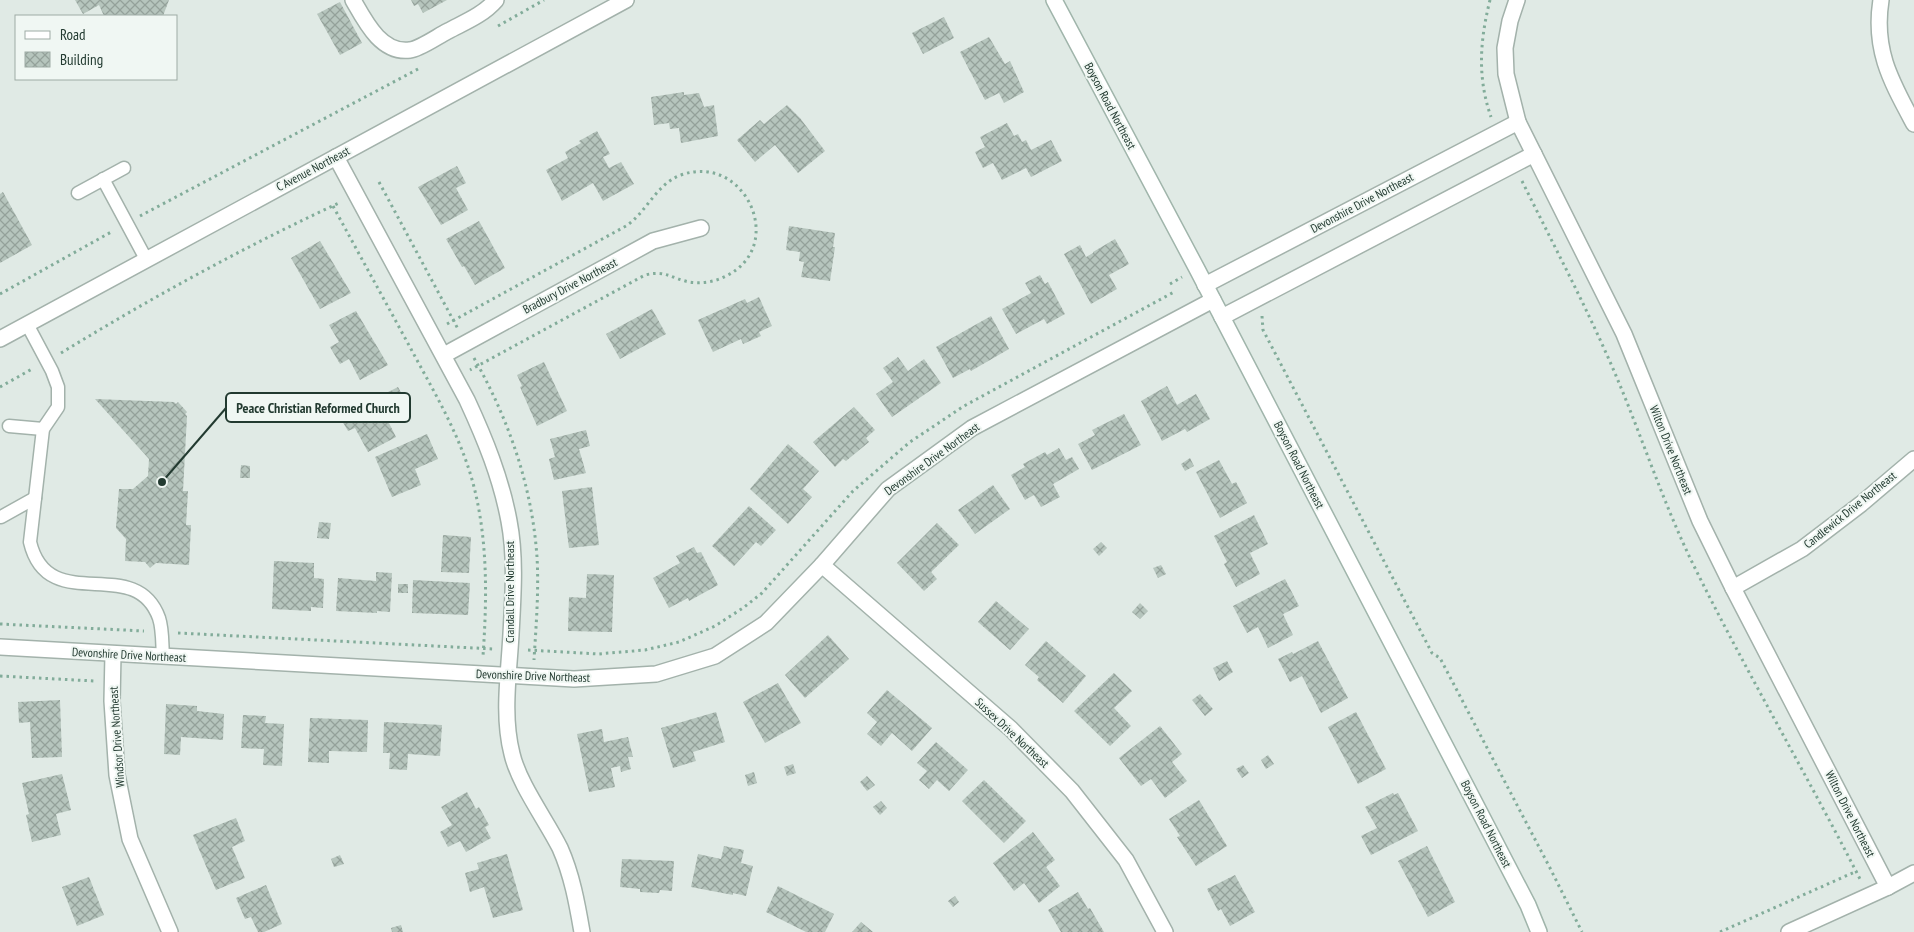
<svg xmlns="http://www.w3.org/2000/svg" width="1914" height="932" font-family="'PT Sans Narrow',sans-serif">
	<defs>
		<pattern id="building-cross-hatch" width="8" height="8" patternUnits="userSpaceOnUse" patternTransform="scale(1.25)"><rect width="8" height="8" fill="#b6c5bd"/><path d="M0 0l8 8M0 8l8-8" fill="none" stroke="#94a19a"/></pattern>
	</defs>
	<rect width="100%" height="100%" fill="#e0eae5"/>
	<g fill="url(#building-cross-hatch)">
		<path d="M75,0h94l-6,16h-59l-5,-11 -16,9z"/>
		<path d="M411,0h36l-24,13 -5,-9 -4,2z"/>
		<path d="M340,2l22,41 -22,12 -23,-41z"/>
		<path d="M944,17l10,21 -31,16 -11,-21z"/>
		<path d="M989,37l16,27 5,-3 14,31 -20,11 -5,-10 -14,7 -25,-48z"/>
		<path d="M684,92v3l15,-2 5,14 10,-2 4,31 -37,7 -2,-15 -9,1 -1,-6 -15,2 -3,-28z"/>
		<path d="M787,105l13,13 25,33 -27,22 -23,-28 -20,17 -18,-22 23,-20 4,4z"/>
		<path d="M1007,123l7,13 4,-2 4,8 4,-2 5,10 20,-10 11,21 -31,16 -5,-9 -24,12 -9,-17 -10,5 -8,-16 10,-5 -5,-10z"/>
		<path d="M597,131l13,23 -7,3 6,11 12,-6 13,22 -31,17 -10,-18 -31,18 -16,-31 22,-12 -3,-6 16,-9 -2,-2z"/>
		<path d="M457,166l9,17 -10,5 12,22 -27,15 -23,-38z"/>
		<path d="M3,192l29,53 -32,18v-69z"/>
		<path d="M479,221l26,47 -30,17 -11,-19 -2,1 -16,-28z"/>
		<path d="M789,226l46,7 -2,14h2l-5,34 -29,-4 3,-15 -5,-1 1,-9 -14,-2z"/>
		<path d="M1115,239l14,25 -20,11 8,14 -26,15 -27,-50 16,-9 6,12 7,-4v-1z"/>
		<path d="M320,241l31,52 -31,16 -29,-51z"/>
		<path d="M1040,275l5,9 3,-2 17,32 -18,10 -3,-5 -28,15 -14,-25 29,-16 -6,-10z"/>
		<path d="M759,297l13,29 -13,6 2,4 -18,8 -2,-5 -28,13 -15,-32 47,-21 2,4z"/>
		<path d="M652,309l14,25 -46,25 -14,-25z"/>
		<path d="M356,311l32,54 -28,15 -11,-21 -9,5 -10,-17 9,-5 -10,-17z"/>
		<path d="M991,316l18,33 -38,22 -1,-2 -17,9 -17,-31z"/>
		<path d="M898,357l10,14 16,-12 17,24 -49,34 -16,-23 17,-12 -10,-14z"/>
		<path d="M544,362l23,49 -30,15 -17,-39 2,-1 -5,-11z"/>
		<path d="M1167,386l10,19 19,-11 14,25 -23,13 -2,-3 -23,12 -21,-40z"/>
		<path d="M398,387l13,24 -22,12 7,14 -28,15 -13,-24 -7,3 -7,-12 7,-4 -1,-2z"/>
		<path d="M95,399l79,3 2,2 2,-2 9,10 -2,2 2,2 -4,75h5l-2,34h5l-2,40 -33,-2 -6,5 -5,-6 -20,-1 1,-22 -10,-11 3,-39h14l15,-13 1,-17z"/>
		<path d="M854,407l21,23 -9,8 3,4 -23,19 -3,-2 -8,8 -22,-25z"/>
		<path d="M1124,414l17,31 -49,25 -14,-26 17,-9 -3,-5z"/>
		<path d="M586,430l4,16 -11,3 7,24 -32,7 -5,-21 6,-2 -5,-18z"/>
		<path d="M427,434l11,25 -23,10 6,16 -29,12 -17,-40z"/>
		<path d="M788,444l31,27 -16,18 9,8 -24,27 -38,-35z"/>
		<path d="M1059,448l7,12 6,-3 7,12 -26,15 7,13 -19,10 -7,-12 -9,5 -14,-25 14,-8 -2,-3 22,-12 2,3z"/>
		<path d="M1190,458l4,8 -9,5 -4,-7z"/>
		<path d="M1219,460l13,24 4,-2 11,21 -27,15 -24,-46z"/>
		<path d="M241,465l9,1v12h-10z"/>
		<path d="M993,485l17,24 -35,25 -17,-24z"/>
		<path d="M592,487l7,58 -30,3 -7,-57z"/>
		<path d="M749,506l27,24 -15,16 -5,-4 -22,24 -22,-20z"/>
		<path d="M1254,515l14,29 -18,9 10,21 -24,13 -12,-23 3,-2 -13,-26z"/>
		<path d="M319,522l12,1 -2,16 -12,-1z"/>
		<path d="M937,523l22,22 -28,27 6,7 -13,12 -27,-28z"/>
		<path d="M443,535l28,2 -2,36 -28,-1z"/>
		<path d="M1101,542l6,6 -8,8 -6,-7z"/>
		<path d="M694,547l3,6 4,-1 17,33 -29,16 -1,-3 -19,10 -16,-30 27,-15 -4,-7z"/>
		<path d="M274,561l40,2v15l10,1 -1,29 -12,-1v4l-39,-2z"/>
		<path d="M1161,565l5,9 -8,4 -5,-10z"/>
		<path d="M376,572l16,1 -2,39 -13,-1v2l-41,-2 2,-33 38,3z"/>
		<path d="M587,574l27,1 -2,57 -44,-1 1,-34 17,1z"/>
		<path d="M1285,579l14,27 -16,8 10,21 -25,13 -10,-21 -11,6 -14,-27z"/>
		<path d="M413,580l57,3 -2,32 -56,-2z"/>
		<rect x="398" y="584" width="10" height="9"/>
		<path d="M996,601l33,28 -19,21 -32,-28z"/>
		<path d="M1140,603l8,8 -8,8 -8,-7z"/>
		<path d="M828,635l21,24 -44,39 -20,-23z"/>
		<path d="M1046,641l40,35 -23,27 -26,-23 2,-3 -14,-12z"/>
		<path d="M1318,641l30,57 -27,15 -19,-37 -12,6 -12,-23 14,-7 1,2z"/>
		<path d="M1227,661l6,11 -14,9 -6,-13z"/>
		<path d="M1114,673l18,18 -18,17 17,18 -21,20 -36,-35z"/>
		<path d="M778,683l23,40 -36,20 -22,-41z"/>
		<path d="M887,690l45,38 -20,23 -20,-18 -11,13 -14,-12 10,-12 -10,-9z"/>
		<path d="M1200,694l13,15 -8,7 -13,-16z"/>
		<path d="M60,700l2,57 -30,1 -2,-36 -11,1 -1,-21z"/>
		<path d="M166,704l31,2v5l27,3 -1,26 -42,-3 -1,18 -16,-1z"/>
		<path d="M716,712l9,30 -32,10 3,9 -23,7 -12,-40z"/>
		<path d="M1356,712l30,57 -28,15 -30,-57z"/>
		<path d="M243,715l23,1 -1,7 19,1 -2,42 -19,-1 1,-16 -23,-1z"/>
		<path d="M310,718l58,2 -1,32 -38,-1v12l-21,-1z"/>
		<path d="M384,722l58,3 -2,31 -32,-2 -1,16 -18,-1 1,-16h-7z"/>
		<path d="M1160,726l22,28 -10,8 15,19 -22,17 -14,-19 -10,7 -22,-28z"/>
		<path d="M602,729l2,13 24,-5 5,20h-5l3,12 -10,3 -1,-6 -9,2 4,19 -26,5 -12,-58z"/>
		<path d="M936,742l32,28 -19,21 -12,-11 -8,9 -10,-9 8,-9 -10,-8z"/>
		<path d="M1268,755l6,9 -8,5 -5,-9z"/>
		<path d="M793,764l3,9 -9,3 -3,-9z"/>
		<path d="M1243,765l6,8 -7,5 -6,-9z"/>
		<path d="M754,772l3,11 -9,3 -3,-11z"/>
		<path d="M62,774l9,36 -15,4 5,21 -29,7 -6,-27 3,-1 -7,-31z"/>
		<path d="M867,776l8,9 -8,6 -7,-9z"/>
		<path d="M984,780l42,41 -22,22 -42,-42z"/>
		<path d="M467,792l9,17 3,-2 10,18 -4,2 6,11 -25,14 -6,-11 -12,6 -8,-15 12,-7 -11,-18z"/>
		<path d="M1393,793l1,2 4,-2 20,38 -47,24 -10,-19 16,-8 -12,-21z"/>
		<path d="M1199,800l28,46 -31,20 -19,-29 3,-1 -11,-17z"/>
		<path d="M881,801l6,7 -7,7 -7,-8z"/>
		<path d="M236,818l9,23 -13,6 13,31 -29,12 -23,-55z"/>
		<path d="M1033,832l22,28 -9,7 14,19 -21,17 -15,-20 -10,8 -21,-28z"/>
		<path d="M724,846l20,4 -3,13 12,3 -7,30 -13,-3v2l-42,-8 7,-33 23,5z"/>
		<path d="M1427,846l28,56 -27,15 -30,-56z"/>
		<path d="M507,854l16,56 -30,8 -9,-31 -14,5 -5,-19 14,-4 -2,-6z"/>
		<path d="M340,855l4,9 -10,3 -3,-8z"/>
		<path d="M622,859l52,2 -2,30 -12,-1 -1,3 -19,-1v-3l-20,-2z"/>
		<path d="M1235,875l20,37 -25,14 -9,-17 -3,2 -11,-22z"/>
		<path d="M89,877l15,38 -27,11 -15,-39z"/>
		<path d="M266,885l16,39 -18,8h-6l-7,-15 -6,2 -9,-21z"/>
		<path d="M778,886l56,28 -9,18h-19l-40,-20z"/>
		<path d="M1078,892l10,17 2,-1 14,24h-43l-13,-22z"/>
		<path d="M955,896l4,6 -6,5 -5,-6z"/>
		<path d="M861,922l12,10h-21z"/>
		<path d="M401,925l2,7h-11l-1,-4z"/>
	</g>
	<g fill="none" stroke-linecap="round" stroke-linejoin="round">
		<defs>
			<g id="service">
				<path d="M103,179l43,80"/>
				<path d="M78,193l46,-25"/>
				<path d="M27,324l25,47 6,16v20l-15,22 -13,113c18,76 105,10 129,76 4,12 3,27 4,39"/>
				<path d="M9,426l34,3"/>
				<path d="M1,517l34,-19"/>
			</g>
			<g id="minor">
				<path d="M353,0c12,21 28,54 57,50 10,-1 28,-14 38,-19 17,-9 35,-16 48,-31"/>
				<path d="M1517,0l-7,21 -5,27 1,26 12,48 106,212 76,187 33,67 155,299"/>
				<path d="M1881,0c-8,50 10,81 33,124"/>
				<path d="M336,157l131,243c18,39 34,78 42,121 7,36 4,76 2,113 -2,39 -9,81 1,120 7,30 34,66 48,94 12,27 17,55 22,84"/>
				<path d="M1205,285l313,-163"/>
				<path d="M1222,317l312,-163"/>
				<path d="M444,355l209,-114 48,-13"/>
				<path d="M822,565l189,164 61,62 54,69 39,72"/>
				<path d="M1733,588l69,-39 59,-45 53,-45"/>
				<path d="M0,647l574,32 82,-5 59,-18 51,-33 56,-58 66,-76 84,-61 241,-128"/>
				<path d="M113,654l-1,47 5,74 13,64 40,93"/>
				<path d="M1789,932l99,-45 26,-14"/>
			</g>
			<path id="tertiary" d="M0,339l626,-339"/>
			<path id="secondary" d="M1054,0l143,269 331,636 11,27"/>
		</defs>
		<use href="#service" stroke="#a3b2ab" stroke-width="15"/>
		<use href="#minor" stroke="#a3b2ab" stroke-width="18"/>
		<use href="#tertiary" stroke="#a3b2ab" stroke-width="18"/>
		<use href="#secondary" stroke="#a0b5ab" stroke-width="18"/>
		<g stroke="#82ac9a" stroke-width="3" stroke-dasharray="2.5 4" stroke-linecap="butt">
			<path d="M1490,0c-10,40 -13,77 1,117"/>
			<path d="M498,26l46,-26"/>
			<path d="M1522,181c31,63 64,125 92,190 27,63 48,129 78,191 53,108 114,211 168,317"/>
			<path d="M379,182l79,147"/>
			<path d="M333,206c26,48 52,95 78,143 23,43 49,86 62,134 15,57 14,115 10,173"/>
			<path d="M140,216l280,-148"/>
			<path d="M1170,284l12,-7"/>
			<path d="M0,294l113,-63"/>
			<path d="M1262,316l1,14 169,323 8,5 110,210 32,64"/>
			<path d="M447,324l179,-98c21,-14 30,-42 55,-51 64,-23 107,71 45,101 -11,6 -25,8 -37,6 -18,-4 -24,-12 -44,-7l-175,95"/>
			<path d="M61,353c90,-55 183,-106 278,-150"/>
			<path d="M474,358c35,62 58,128 63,199 2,34 -1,69 -3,103"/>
			<path d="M0,387l32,-18"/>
			<path d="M0,624l144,7"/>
			<path d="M178,633l316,16"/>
			<path d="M528,650l70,4 47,-4 34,-8 36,-16 28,-18 19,-15 91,-102 57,-49 54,-36 210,-114"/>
			<path d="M0,676l94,5"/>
			<path d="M1720,932l137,-61"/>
		</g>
		<use href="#service" stroke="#fff" stroke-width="12"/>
		<use href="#minor" stroke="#fff" stroke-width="15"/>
		<use href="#tertiary" stroke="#fff" stroke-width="15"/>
		<use href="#secondary" stroke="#fff" stroke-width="15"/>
	</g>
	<g text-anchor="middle" stroke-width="4" stroke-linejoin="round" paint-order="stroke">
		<g font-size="12" fill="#223a30" stroke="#f0f7f3">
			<text transform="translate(1110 106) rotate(62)" y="4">Boyson Road Northeast</text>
			<text transform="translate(313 169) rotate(-28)" y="4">C Avenue Northeast</text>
			<text transform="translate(1362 203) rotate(-28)" y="4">Devonshire Drive Northeast</text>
			<text transform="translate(570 286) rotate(-28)" y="4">Bradbury Drive Northeast</text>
			<text transform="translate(1671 450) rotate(68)" y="4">Wilton Drive Northeast</text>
			<text transform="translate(932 459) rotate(-36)" y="4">Devonshire Drive Northeast</text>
			<text transform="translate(1299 465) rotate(63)" y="4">Boyson Road Northeast</text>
			<text transform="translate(1850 510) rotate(-39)" y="4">Candlewick Drive Northeast</text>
			<text transform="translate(510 592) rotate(-90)" y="4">Crandall Drive Northeast</text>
			<text transform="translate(129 655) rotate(3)" y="4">Devonshire Drive Northeast</text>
			<text transform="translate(533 676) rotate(2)" y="4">Devonshire Drive Northeast</text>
			<text transform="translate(1012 733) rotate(43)" y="4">Sussex Drive Northeast</text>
			<text transform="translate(117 737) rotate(-94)" y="4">Windsor Drive Northeast</text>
			<text transform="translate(1850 814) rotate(63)" y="4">Wilton Drive Northeast</text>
			<text transform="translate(1486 824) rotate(63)" y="4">Boyson Road Northeast</text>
		</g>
	</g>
	<path fill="none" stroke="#223a30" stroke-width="2" d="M162 482L226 408"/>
	<circle fill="#223a30" stroke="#f0f7f3" stroke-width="2" cx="162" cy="482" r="5"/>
	<rect fill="#f0f7f3" stroke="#223a30" stroke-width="2" x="226" y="393" width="184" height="29" rx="5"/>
	<g font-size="14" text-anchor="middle" font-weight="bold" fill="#223a30">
		<text x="318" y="413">Peace Christian Reformed Church</text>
	</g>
	<rect x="15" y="15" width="162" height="65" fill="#f0f7f3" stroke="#9eaba5"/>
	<rect x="25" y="31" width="25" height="8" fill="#ffffff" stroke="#9eaba5"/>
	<text x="60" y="40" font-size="15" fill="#223a30">Road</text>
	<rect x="25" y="52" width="25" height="15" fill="url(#building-cross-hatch)" stroke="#9eaba5"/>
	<text x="60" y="65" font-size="15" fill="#223a30">Building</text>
</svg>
